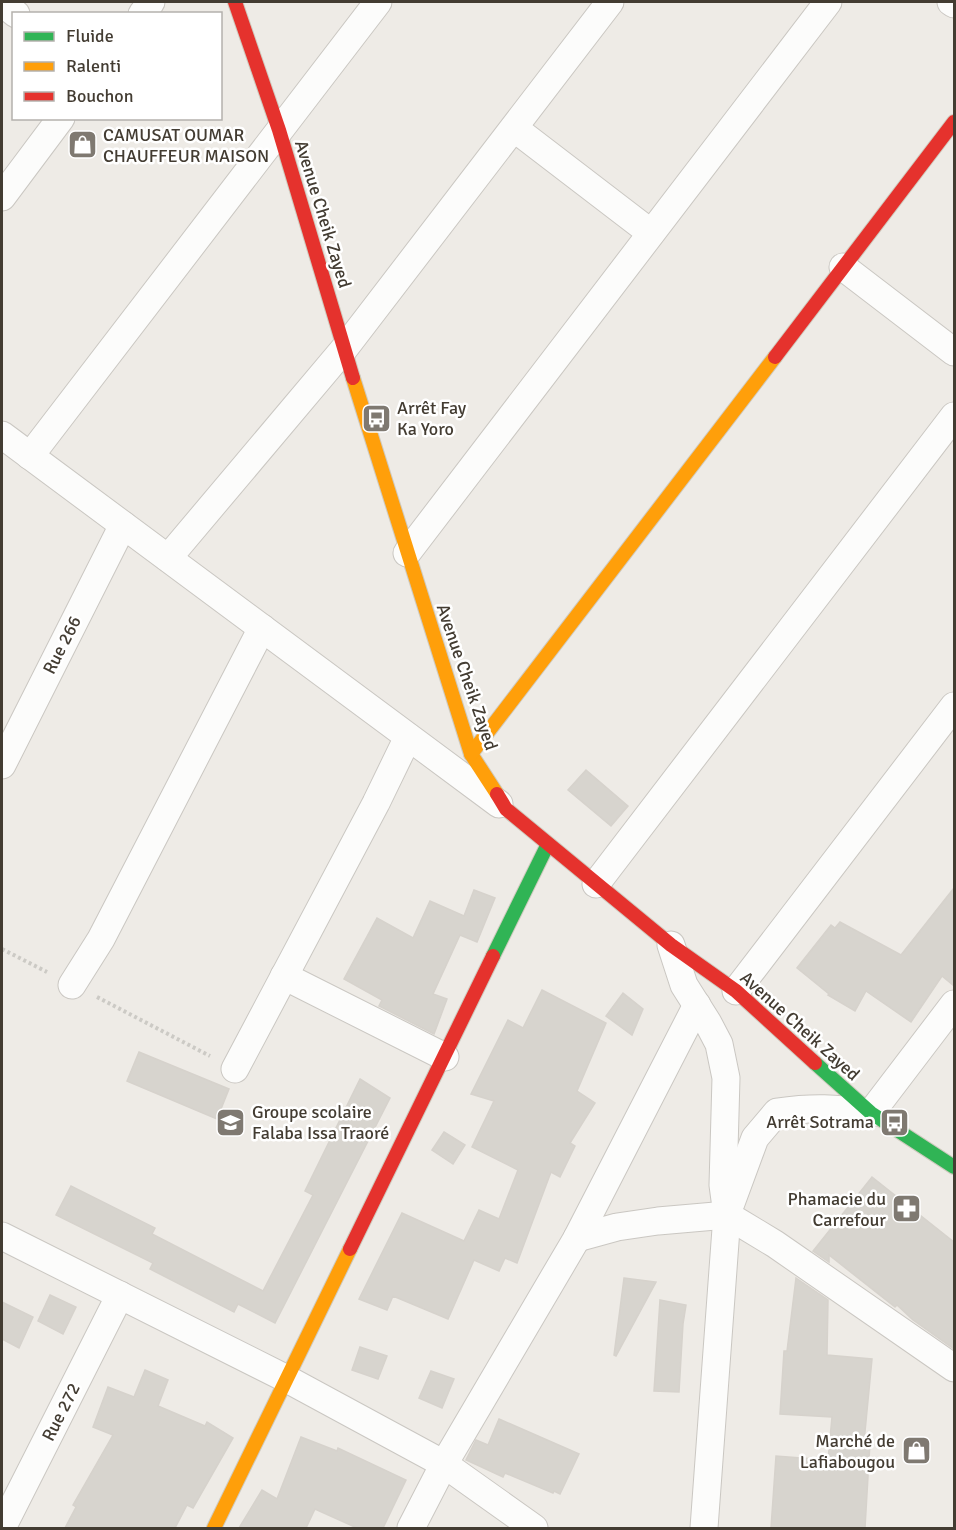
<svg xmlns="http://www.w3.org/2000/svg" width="956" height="1530" font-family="Signika,sans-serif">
	<rect width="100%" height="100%" fill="#eeebe6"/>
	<g fill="#d7d4ce" stroke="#d6d2cc" stroke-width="1.5">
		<path d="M586,770l42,36 -17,20 -43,-36z"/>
		<path d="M954,888v98l-12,-10 -31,46 -45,-31 -11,20 -27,-16 1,-1 -32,-26 34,-43 4,3 5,-6 61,33z"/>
		<path d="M474,890l21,8 -18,44 -17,-7 -27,59 14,5 -13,35 -55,-28 3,-6 -38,-21 33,-61 36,20 17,-37 34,15z"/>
		<path d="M542,990l64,33 -29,68 18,12 -25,40 5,3 -15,31 -9,-5 -34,91 -12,-5 -6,13 -25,-11 -26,59 -55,-23 -6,14 -28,-11 43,-86 62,28 15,-31 20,9 19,-49 -46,-23 22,-46 -23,-7 37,-74 15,8z"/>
		<path d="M623,993l20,16 -11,26 -26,-19z"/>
		<path d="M139,1052l90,37 -12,30 -90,-38z"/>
		<path d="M360,1079l30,19 -115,225 -37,-19 -4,8 -84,-43 3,-6 -97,-48 15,-29 84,42 -3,6 111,57 50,-96 -8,-4z"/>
		<path d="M444,1132l21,13 -12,19 -21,-14z"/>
		<path d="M872,1177l82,65v107l-41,-29 -16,-15 -2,2 -66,-52v7l-16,-11z"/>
		<path d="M624,1278l32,4 -40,74 -2,-1z"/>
		<path d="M796,1278l32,22 -1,55 45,4 -8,83h6l-5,86h-94l5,-72 52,4 4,-43 -52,-3 4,-63h3z"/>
		<path d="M50,1295l26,12 -13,27 -25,-13z"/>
		<path d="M660,1300l26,5 -3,19 -4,68 -25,-1z"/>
		<path d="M2,1302l31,15 -14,31 -17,-9z"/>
		<path d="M360,1347l27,9 -9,23 -26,-9z"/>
		<path d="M145,1370l23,10 -10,26 47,20 2,-4 26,16 -40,70 -6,-3 -12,23h-110l11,-21 -3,-2 40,-70 -20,-8 15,-40 26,10z"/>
		<path d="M431,1371l23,8 -12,29 -23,-10z"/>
		<path d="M499,1419l80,35 -19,40 -6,-3 -1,2 -48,-20 -2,4 -37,-17 10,-20 12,5z"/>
		<path d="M301,1437l36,14 1,-3 68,32 -23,48h-26l-42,-19 -9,19h-67l23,-38 15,9z"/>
	</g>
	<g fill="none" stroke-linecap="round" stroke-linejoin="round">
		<defs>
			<g id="street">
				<path d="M951,2l3,2"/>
				<path d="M2,3l14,11"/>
				<path d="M142,14l9,-12"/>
				<path d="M514,128l137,105"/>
				<path d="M2,197l59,-79"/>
				<path d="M843,267l111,85"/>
				<path d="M2,435l497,369"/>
				<path d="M30,456l348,-454"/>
				<path d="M407,553l421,-551"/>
				<path d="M168,558l176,-209 266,-347"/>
				<path d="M2,765l121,-240"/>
				<path d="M596,884l358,-468"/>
				<path d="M671,945l13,40 24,38 11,21 7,34 -3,107 4,30 -23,313"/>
				<path d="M284,976l161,81"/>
				<path d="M72,985l29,-46 161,-311"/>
				<path d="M736,991l218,-285"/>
				<path d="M235,1069l141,-266 32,-66"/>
				<path d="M731,1203l24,-65 22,-26c36,-5 58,-4 94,1l83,-109"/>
				<path d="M2,1236l285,143 157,85 90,64"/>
				<path d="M577,1238l40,-11 41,-6 69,-6 48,29 179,124"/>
				<path d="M2,1528l118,-233"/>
				<path d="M411,1528l33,-64 133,-226 120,-233"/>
			</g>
			<g id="fast">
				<path d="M493,956l55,-112"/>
				<path d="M815,1063l56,50 83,54"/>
			</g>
			<g id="slow">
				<path d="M353,378l118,376 26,40"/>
				<path d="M471,754l304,-397"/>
				<path d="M214,1528l136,-279"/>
			</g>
			<g id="jam">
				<path d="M235,2l44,128 74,248"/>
				<path d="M775,357l179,-235"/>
				<path d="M497,794l9,15 165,136 65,46 79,72"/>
				<path d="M350,1249l143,-293"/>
			</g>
		</defs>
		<use href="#street" stroke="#cac7c2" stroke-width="29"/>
		<use href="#fast" stroke="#cfcabe" stroke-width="16"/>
		<use href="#slow" stroke="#cfcabe" stroke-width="16"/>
		<use href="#jam" stroke="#cfcabe" stroke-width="16"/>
		<g stroke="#cccac5" stroke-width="4" stroke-dasharray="3 3" stroke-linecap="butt">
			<path d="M2,949l45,23"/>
			<path d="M97,997l113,59"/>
		</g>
		<use href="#street" stroke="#fcfcfb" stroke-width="27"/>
		<use href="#fast" stroke="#30b455" stroke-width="14"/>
		<use href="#slow" stroke="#ff9f0a" stroke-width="14"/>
		<use href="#jam" stroke="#e5322d" stroke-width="14"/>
	</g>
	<defs>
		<symbol id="shop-square" viewBox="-11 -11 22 22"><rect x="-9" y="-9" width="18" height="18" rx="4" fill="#7f7971" stroke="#fff"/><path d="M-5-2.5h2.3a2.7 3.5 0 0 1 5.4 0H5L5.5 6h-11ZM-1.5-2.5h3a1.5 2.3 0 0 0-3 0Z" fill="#fff"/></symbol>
		<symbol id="bus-square" viewBox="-11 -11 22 22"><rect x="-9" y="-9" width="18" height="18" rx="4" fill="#7f7971" stroke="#fff"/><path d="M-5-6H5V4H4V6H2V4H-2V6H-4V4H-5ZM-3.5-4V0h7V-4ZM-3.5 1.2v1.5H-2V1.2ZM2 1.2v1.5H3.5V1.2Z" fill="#fff"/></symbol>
		<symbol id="school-square" viewBox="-11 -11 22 22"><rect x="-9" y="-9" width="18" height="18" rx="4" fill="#7f7971" stroke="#fff"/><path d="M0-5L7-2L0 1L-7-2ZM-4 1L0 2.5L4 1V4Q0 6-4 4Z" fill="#fff"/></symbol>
		<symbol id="pharmacy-square" viewBox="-11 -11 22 22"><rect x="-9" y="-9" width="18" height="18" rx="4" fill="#7f7971" stroke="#fff"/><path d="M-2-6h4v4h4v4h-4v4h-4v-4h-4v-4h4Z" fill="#fff"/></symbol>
	</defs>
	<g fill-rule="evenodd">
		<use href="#shop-square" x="66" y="128" width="33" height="33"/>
		<use href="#bus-square" x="360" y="402" width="33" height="33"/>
		<use href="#school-square" x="214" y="1106" width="33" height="33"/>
		<use href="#bus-square" x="878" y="1106" width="33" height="33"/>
		<use href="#pharmacy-square" x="890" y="1192" width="33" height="33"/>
		<use href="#shop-square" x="900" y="1434" width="33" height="33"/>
	</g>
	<g text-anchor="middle" stroke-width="5" stroke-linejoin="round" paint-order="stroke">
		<g font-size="18" fill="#433c32" stroke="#fff" text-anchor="start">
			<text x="103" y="141">CAMUSAT OUMAR<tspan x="103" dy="21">CHAUFFEUR MAISON</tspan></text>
			<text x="397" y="414">Arrêt Fay<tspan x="397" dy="21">Ka Yoro</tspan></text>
			<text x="252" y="1118">Groupe scolaire<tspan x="252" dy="21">Falaba Issa Traoré</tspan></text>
			<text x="874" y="1128" text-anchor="end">Arrêt Sotrama</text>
			<text x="886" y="1205" text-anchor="end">Phamacie du<tspan x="886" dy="21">Carrefour</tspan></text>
			<text x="895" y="1447" text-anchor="end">Marché de<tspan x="895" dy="21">Lafiabougou</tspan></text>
		</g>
		<g font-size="18" fill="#433c32" stroke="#fff">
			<text transform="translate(323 214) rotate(73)" y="6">Avenue Cheik Zayed</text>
			<text transform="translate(62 645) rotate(-63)" y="6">Rue 266</text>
			<text transform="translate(467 677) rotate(71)" y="6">Avenue Cheik Zayed</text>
			<text transform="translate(800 1026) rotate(42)" y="6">Avenue Cheik Zayed</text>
			<text transform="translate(61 1412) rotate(-63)" y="6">Rue 272</text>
		</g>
	</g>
	<rect width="956" height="1530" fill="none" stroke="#433c32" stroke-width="6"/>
	<rect x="12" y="12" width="210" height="108" fill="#ffffff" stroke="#b4b1ad" stroke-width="1.5"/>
	<rect x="24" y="32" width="30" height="9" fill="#30b455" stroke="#b4b1ad" stroke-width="1.5"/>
	<text x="66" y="42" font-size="18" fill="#433c32">Fluide</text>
	<rect x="24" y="62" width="30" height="9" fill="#ff9f0a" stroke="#b4b1ad" stroke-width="1.5"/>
	<text x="66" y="72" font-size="18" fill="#433c32">Ralenti</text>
	<rect x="24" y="92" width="30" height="9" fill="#e5322d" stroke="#b4b1ad" stroke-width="1.5"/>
	<text x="66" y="102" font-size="18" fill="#433c32">Bouchon</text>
</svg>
